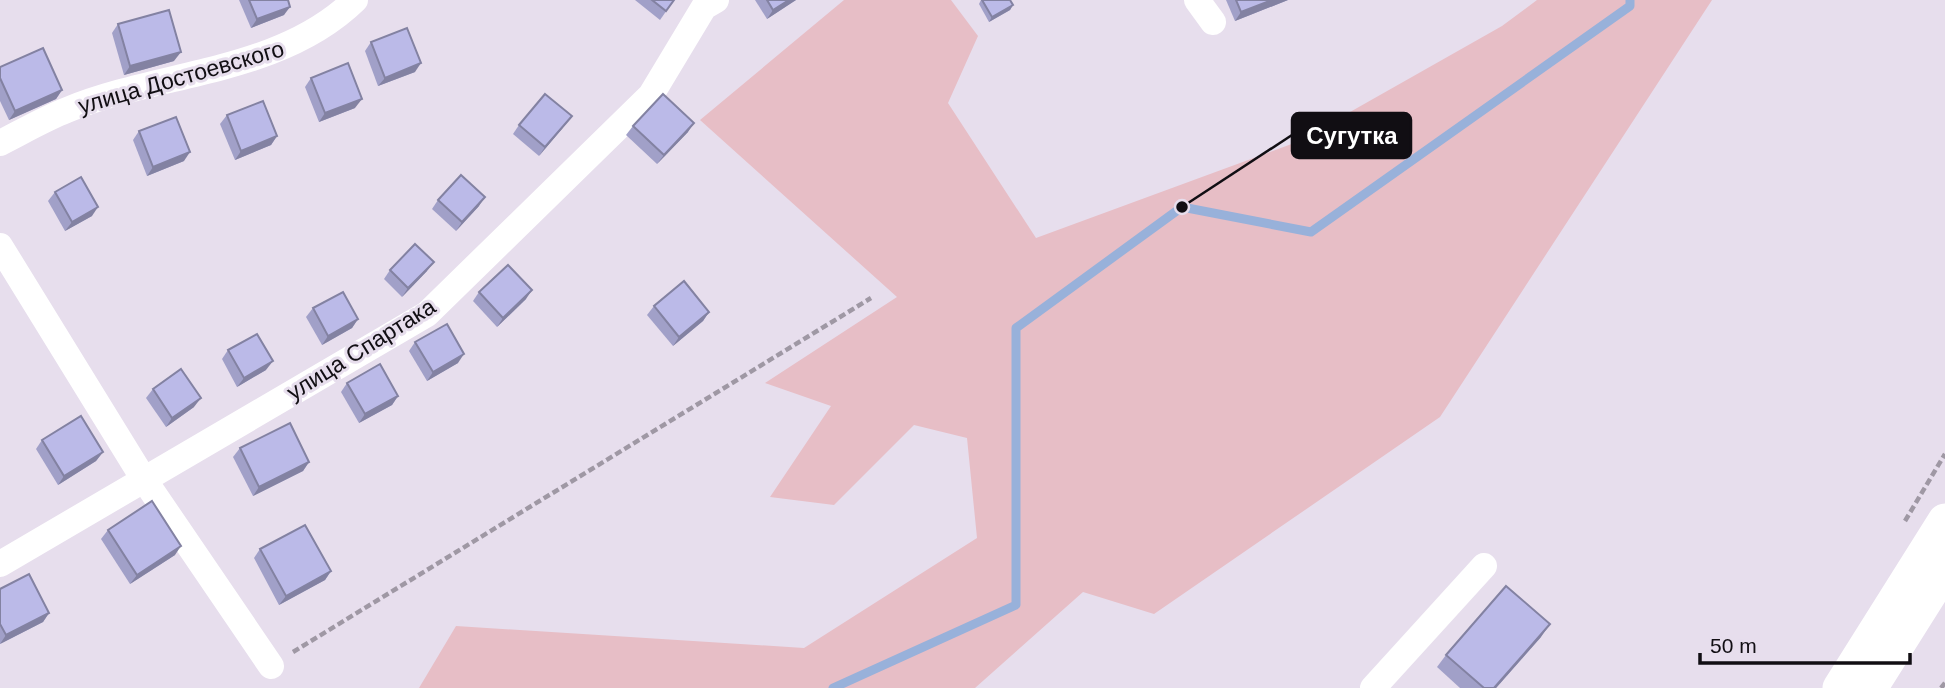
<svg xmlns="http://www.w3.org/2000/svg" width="1945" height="688" font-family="Arial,sans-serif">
	<rect width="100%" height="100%" fill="#e7deed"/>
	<path fill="#e7bec6" d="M844,0h107l27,36 -30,67 88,135 261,-96 205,-116 35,-26h175l-272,417 -286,197 -71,-22 -108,96h-556l37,-62 348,22 173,-110 -10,-100 -53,-13 -80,80 -64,-8 61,-91 -66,-23 132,-86 -197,-177z"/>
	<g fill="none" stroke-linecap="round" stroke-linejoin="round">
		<path stroke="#98b1da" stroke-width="9" d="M833,688l183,-83v-277l166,-121 129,25 319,-226v-6"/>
		<g stroke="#9f98a4" stroke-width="4.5" stroke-dasharray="7 3.5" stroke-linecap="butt">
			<path d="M1905,521l40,-67"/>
			<path d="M293,652l578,-354"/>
			<path d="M1941,688l4,-5"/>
		</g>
		<g stroke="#fff" stroke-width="26">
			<path d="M1197,0l16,22"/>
			<path d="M0,143c22,-11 44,-24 67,-33 94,-39 212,-36 288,-110"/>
			<path d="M0,246l143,232 128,188"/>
			<path d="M0,564l427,-250 224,-219 53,-88 12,-7"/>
			<path d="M1373,688l111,-122"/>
		</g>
		<g stroke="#fff" stroke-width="35">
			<path d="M1840,688l105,-167"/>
			<path d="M1870,688l75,-119"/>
		</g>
	</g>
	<g fill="#a1a0c8">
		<path d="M239,0h49l-4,15 -33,13z"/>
		<path d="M635,0h39l-14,20z"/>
		<path d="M755,0h41l-29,19z"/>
		<path d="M981,0h29l3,5 -3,5 -21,12 -10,-18z"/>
		<path d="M1226,0h62l-53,21z"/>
		<path d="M118,24l56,37 -50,14 -12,-42z"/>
		<path d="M371,42l44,30 -37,14 -13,-35z"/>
		<path d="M0,67l62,23 -6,9 -47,21 -9,-19z"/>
		<path d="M311,78l44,30 -36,14 -14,-35z"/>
		<path d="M227,115l50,21 -6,9 -36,15 -15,-36z"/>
		<path d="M519,125h46l-26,31 -26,-22z"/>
		<path d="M633,126l55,6 -31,32 -31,-29z"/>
		<path d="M139,131l45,30 -37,15 -14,-36z"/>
		<path d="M55,192l37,24 -27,15 -17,-30z"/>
		<path d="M438,200l41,6 -23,25 -24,-22z"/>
		<path d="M390,270l37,1 -25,26 -18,-18z"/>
		<path d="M479,292l47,7 -29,28 -24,-26z"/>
		<path d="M654,306l55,6 -6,9 -30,25 -26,-31z"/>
		<path d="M313,308l45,11 -6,9 -30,17 -16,-28z"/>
		<path d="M415,342l43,21 -31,18 -18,-30z"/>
		<path d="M228,350l38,20 -29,17 -15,-28z"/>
		<path d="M347,383l51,13 -6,9 -33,18 -18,-31z"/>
		<path d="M153,389l41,18 -28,20 -20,-29z"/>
		<path d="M42,440l61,12 -7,9 -38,24 -22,-36z"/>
		<path d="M240,448l69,14 -6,9 -50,25 -20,-39z"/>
		<path d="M108,530l67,25 -45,29 -29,-45z"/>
		<path d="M260,549l71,22 -6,9 -46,25 -25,-47z"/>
		<path d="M0,589l49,24 -6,9 -43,22z"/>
		<path d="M1541,637l-45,51h-36l-23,-21 9,-12z"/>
	</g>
	<g fill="#8382a2">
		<path d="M789,0h7l-29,19 6,-9z"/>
		<path d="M1272,0h16l-53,21 6,-9z"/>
		<path d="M1013,5l-3,5 -21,12 3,-5z"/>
		<path d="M290,7l-6,8 -33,13 6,-9z"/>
		<path d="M181,52l-7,9 -50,14 6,-9z"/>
		<path d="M421,63l-6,9 -37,14 7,-8z"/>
		<path d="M62,90l-6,9 -47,21 6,-9z"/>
		<path d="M362,99l-7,9 -36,14 6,-9z"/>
		<path d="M572,116l-7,9 -26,31 6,-9z"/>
		<path d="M694,123l-6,9 -31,32 7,-9z"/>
		<path d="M277,136l-6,9 -36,15 6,-9z"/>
		<path d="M190,152l-6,9 -37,15 6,-9z"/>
		<path d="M485,197l-6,9 -23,25 6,-9z"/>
		<path d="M98,207l-6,9 -27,15 7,-9z"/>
		<path d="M434,262l-7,9 -25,26 6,-9z"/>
		<path d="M532,290l-6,9 -29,28 6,-9z"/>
		<path d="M709,312l-6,9 -30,25 6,-9z"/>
		<path d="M358,319l-6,9 -30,17 6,-9z"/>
		<path d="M464,354l-6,9 -31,18 6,-9z"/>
		<path d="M273,361l-7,9 -29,17 7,-9z"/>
		<path d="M398,396l-6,9 -33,18 6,-9z"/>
		<path d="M201,398l-7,9 -28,20 6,-9z"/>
		<path d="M103,452l-7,9 -38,24 6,-9z"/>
		<path d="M309,462l-6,9 -50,25 6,-9z"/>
		<path d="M181,546l-6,9 -45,29 7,-9z"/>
		<path d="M331,571l-6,9 -46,25 7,-9z"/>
		<path d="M49,613l-6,9 -43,22 6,-9z"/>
		<path d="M1550,624l-9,13 -45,51h-2z"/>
	</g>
	<g fill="#bbbae8" stroke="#8382a2" stroke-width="2">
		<path d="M249,0h39l2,7 -33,12z"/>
		<path d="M652,0h22l-8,11z"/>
		<path d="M767,0h22l-16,10z"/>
		<path d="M982,0h28l3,5 -21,12z"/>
		<path d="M1236,0h36l-31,12z"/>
		<path d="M169,10l12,42 -51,14 -12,-42z"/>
		<path d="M407,28l14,35 -36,15 -14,-36z"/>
		<path d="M43,48l19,42 -47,21 -15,-33v-11z"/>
		<path d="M348,63l14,36 -37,14 -14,-35z"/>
		<path d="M545,94l27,22 -27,31 -26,-22z"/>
		<path d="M663,94l31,29 -30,32 -31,-29z"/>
		<path d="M263,101l14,35 -36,15 -14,-36z"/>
		<path d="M176,117l14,35 -37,15 -14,-36z"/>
		<path d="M461,175l24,22 -23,25 -24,-22z"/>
		<path d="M81,177l17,30 -26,15 -17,-30z"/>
		<path d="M415,244l19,18 -26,26 -18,-18z"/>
		<path d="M508,265l24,25 -29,28 -24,-26z"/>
		<path d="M684,281l25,31 -30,25 -25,-31z"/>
		<path d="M343,292l15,27 -30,17 -15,-28z"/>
		<path d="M447,324l17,30 -31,18 -18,-30z"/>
		<path d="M257,334l16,27 -29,17 -16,-28z"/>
		<path d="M380,364l18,32 -33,18 -18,-31z"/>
		<path d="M181,369l20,29 -29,20 -19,-29z"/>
		<path d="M81,416l22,36 -39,24 -22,-36z"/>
		<path d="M290,423l19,39 -50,25 -19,-39z"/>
		<path d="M152,501l29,45 -44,29 -29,-45z"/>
		<path d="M305,525l26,46 -45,25 -26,-47z"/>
		<path d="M29,574l20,39 -43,22 -6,-11v-35z"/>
		<path d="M1506,586l44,38 -56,64h-10l-38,-33z"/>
	</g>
	<g text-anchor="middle" stroke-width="6" stroke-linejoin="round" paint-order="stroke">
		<g font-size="23" fill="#110e13" stroke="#e7deed">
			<text transform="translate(181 77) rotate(-16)" y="8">улица Достоевского</text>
			<text transform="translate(361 349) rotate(-32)" y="8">улица Спартака</text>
		</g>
	</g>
	<path fill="none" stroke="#110e13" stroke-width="2.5" d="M1182 207L1292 135"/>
	<circle fill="#110e13" stroke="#e7deed" stroke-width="2.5" cx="1182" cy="207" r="7"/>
	<rect fill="#110e13" stroke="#110e13" stroke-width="2.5" x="1292" y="113" width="119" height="45" rx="7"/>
	<g font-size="24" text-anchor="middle" font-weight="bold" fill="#fff">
		<text x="1352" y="144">Сугутка</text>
	</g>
	<path d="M1700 653v10h210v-10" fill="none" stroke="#110e13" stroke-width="3.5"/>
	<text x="1710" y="653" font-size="21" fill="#110e13" stroke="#e7deed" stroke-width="5" paint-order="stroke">50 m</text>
</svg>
